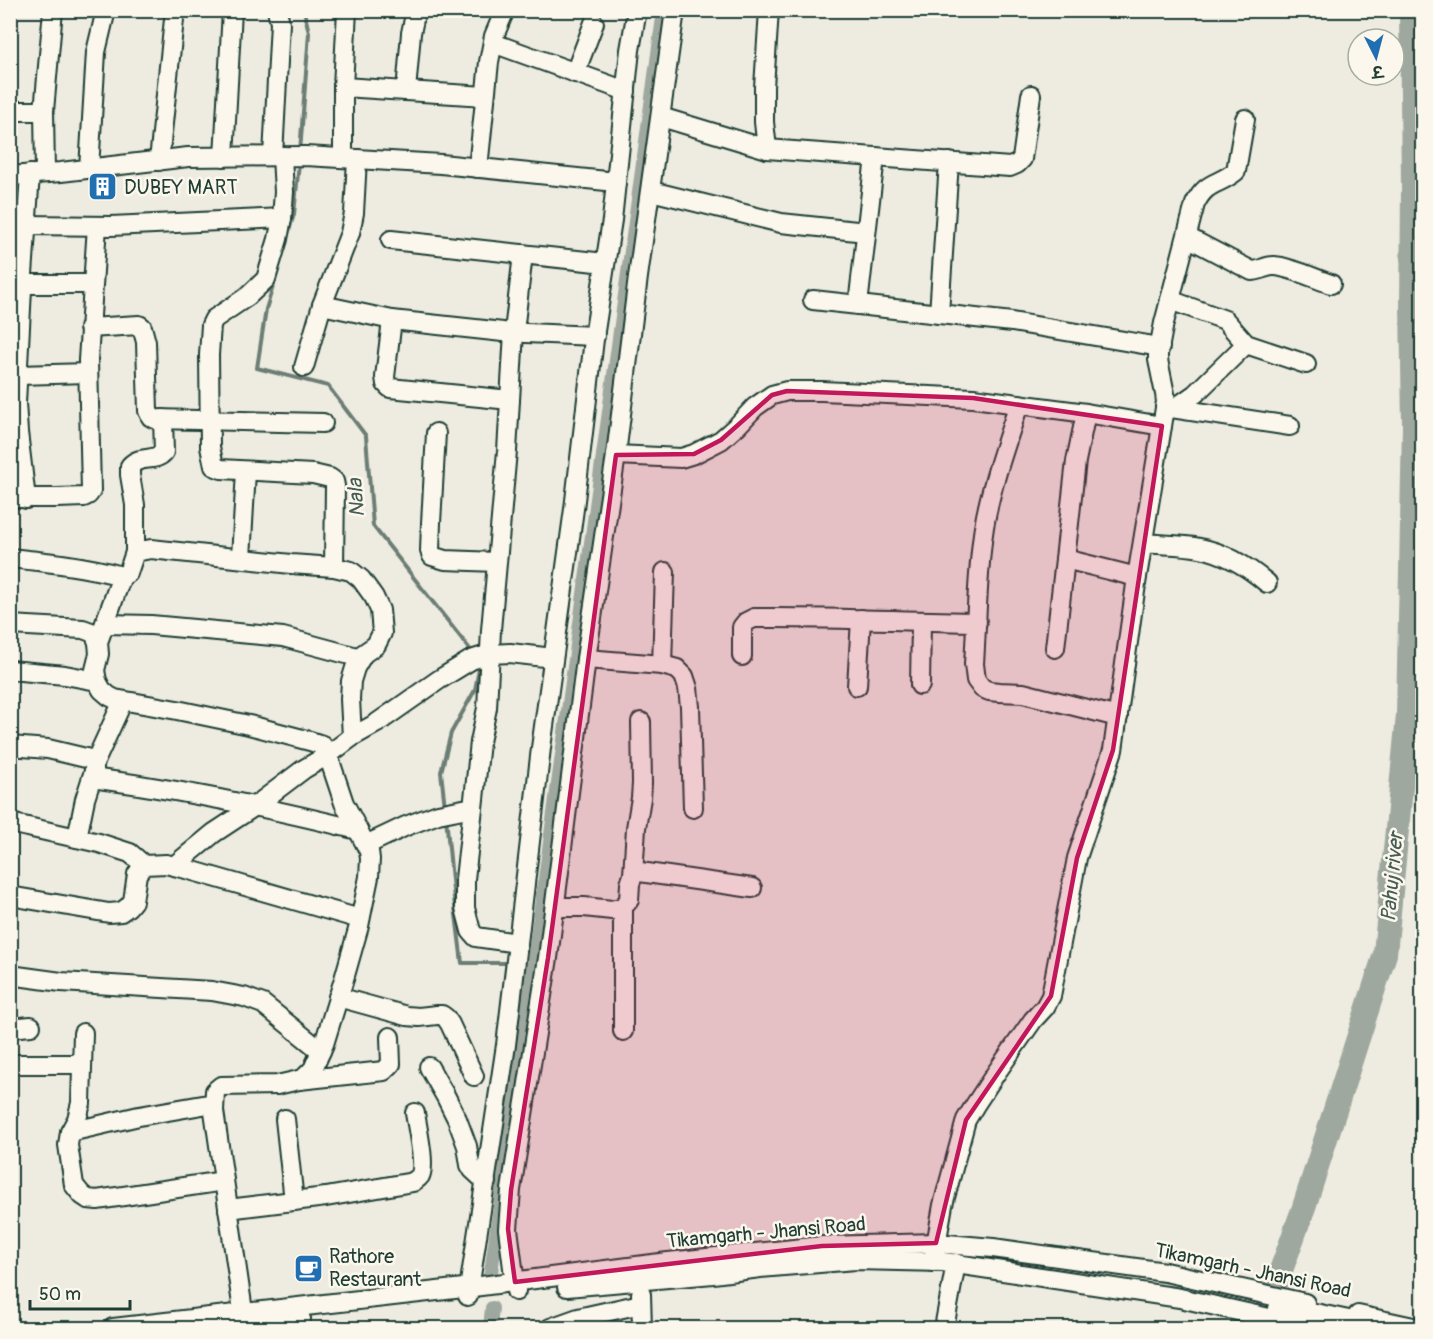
<svg xmlns="http://www.w3.org/2000/svg" width="1433" height="1339" font-family="Pangolin,'Playpen Sans Deva',sans-serif">
	<rect width="100%" height="100%" fill="#eeece1"/>
	<filter id="ink" filterUnits="userSpaceOnUse"><feTurbulence type="fractalNoise" baseFrequency=".0167" numOctaves="2"/><feDisplacementMap in="SourceGraphic" scale="12" xChannelSelector="R" yChannelSelector="G"/><feConvolveMatrix kernelMatrix="1 2 1 2 8 2 1 2 1" color-interpolation-filters="sRGB"/></filter>
	<g filter="url(#ink)">
		<g fill="none" stroke-linecap="round" stroke-linejoin="round">
			<g stroke="#6c7d74" stroke-width="4">
				<path d="M300,152l9,-119 -5,-23"/>
				<path d="M286,241l8,-27 5,-51"/>
				<path d="M275,280l-9,29 -9,59 71,18 38,50 7,90 100,127"/>
				<path d="M445,807l-4,-35 10,-39 24,-43 5,-26"/>
				<path d="M446,817l7,73 9,73h47"/>
			</g>
			<g stroke="#9fa89f" stroke-width="14">
				<path d="M490,1280l174,-1270"/>
				<path d="M490,1328l2,-20"/>
			</g>
			<path stroke="#9fa89f" stroke-width="24" d="M1260,1328l44,-121 81,-253 23,-239 6,-290 -2,-119 1,-119 -2,-177"/>
			<defs>
				<g id="minor">
					<path d="M493,43l133,48"/>
					<path d="M575,73l19,-50"/>
					<path d="M343,87l142,9"/>
					<path d="M406,91l5,-58 5,-23"/>
					<path d="M10,111h34"/>
					<path d="M661,117l106,32 243,18 7,-3 5,-5 9,-64"/>
					<path d="M767,149l-3,-27v-35l5,-77"/>
					<path d="M273,156l7,-133 -3,-13"/>
					<path d="M282,156l2,36 -2,26 -4,21 -12,40 -18,17 -34,23 -3,6 -2,30 1,92 4,19 7,3 92,5 17,4 4,3 1,5 -1,81"/>
					<path d="M224,157l8,-147"/>
					<path d="M343,158v-71l4,-77"/>
					<path d="M159,161l16,-151"/>
					<path d="M478,168l11,-106 5,-26 11,-26"/>
					<path d="M89,169l7,-117 10,-42"/>
					<path d="M45,173l-1,-62 9,-101"/>
					<path d="M10,176l51,-4 127,-15 118,-1 135,8 175,18"/>
					<path d="M651,191l130,32 85,9"/>
					<path d="M26,225l85,1 171,-8"/>
					<path d="M1187,237l65,34c9,0 14,-6 23,-5 15,1 41,13 56,18"/>
					<path d="M391,240l214,23"/>
					<path d="M22,284h71"/>
					<path d="M813,300l199,22 148,25"/>
					<path d="M1170,300l55,20 21,24 60,20"/>
					<path d="M322,305l70,15 111,12 92,4"/>
					<path d="M858,305l17,-148"/>
					<path d="M939,314l10,-152"/>
					<path d="M392,320l-7,57 1,7 4,4 120,12"/>
					<path d="M89,328l50,-3 3,2 4,15 2,69 3,6 4,2 168,4"/>
					<path d="M304,367l18,-62 28,-72 4,-20 3,-54"/>
					<path d="M18,375l70,-2"/>
					<path d="M1019,404c-13,40 -28,81 -35,123 -7,45 -7,92 -10,137l2,16 6,8 7,3 10,1 24,1 95,24"/>
					<path d="M1165,407l125,19"/>
					<path d="M1175,408l20,-14 51,-50"/>
					<path d="M436,433l-5,90 -1,28 2,5 13,4 51,2"/>
					<path d="M616,455l65,3 13,-4 27,-14 17,-15 17,-18 17,-12 15,-4h35l151,7 113,15 76,13"/>
					<path d="M10,498h47l27,-1 4,-2 3,-4 -3,-131 9,-134"/>
					<path d="M26,499l-8,-67 -2,-29 6,-114 8,-115"/>
					<path d="M1143,543c19,2 39,1 57,5 26,5 47,18 67,35"/>
					<path d="M135,552v-47l-5,-30v-9c11,-12 25,-3 34,-14l-1,-33"/>
					<path d="M10,558c38,4 75,8 112,18l6,-3 7,-21 16,-3 140,15 43,3 17,4 10,8 13,18 6,13 2,23 -6,12 -13,9 -8,14 -4,13 -1,18 2,38"/>
					<path d="M241,558l5,-87"/>
					<path d="M1065,559l72,18"/>
					<path d="M122,576l-24,66 1,12 -4,16 2,11 5,9 7,6 6,3 62,11 72,15 61,16 12,4 6,10 16,48 25,48 1,8 -1,18 -10,49 -15,53 -20,65 -11,25 -8,8 -6,3 -22,5 -56,1 -6,5 -1,20 31,214"/>
					<path d="M105,624l46,1 132,12 78,21"/>
					<path d="M10,625l73,4 11,4 4,9"/>
					<path d="M1055,648l21,-187 10,-48"/>
					<path d="M742,656v-29l4,-5 8,-4c74,-1 148,3 223,4"/>
					<path d="M586,659l76,6 15,4 7,7 4,12 2,19 3,101"/>
					<path d="M662,665l3,-93"/>
					<path d="M10,670l55,5 32,6"/>
					<path d="M920,685l1,-63"/>
					<path d="M857,686l4,-67"/>
					<path d="M10,746l38,3 42,10 4,5v7l-9,28 -8,39"/>
					<path d="M94,764l29,-63"/>
					<path d="M92,778c89,12 178,30 266,52"/>
					<path d="M10,823l89,20 31,10 14,12"/>
					<path d="M366,845l40,-19 32,-12 35,-7"/>
					<path d="M174,866l40,-33 41,-27 49,-37 24,-14 24,-18 25,-14 63,-44 31,-19 19,-6 20,-1 43,5"/>
					<path d="M633,875l3,-47 5,-30 1,-15 -1,-61"/>
					<path d="M10,896l99,17 12,-1 7,-5 5,-6 4,-27 7,-9 22,-1 20,5 174,50"/>
					<path d="M555,907h29l28,3 11,-3 6,-7 1,-16 3,-9 7,-3 112,16"/>
					<path d="M518,943l-42,-6 -5,-6 -6,-23v-29l9,-80 6,-57 7,-34 4,-78 16,-179 7,-119 9,-78"/>
					<path d="M10,975l51,7 151,9 32,6 19,7 58,47"/>
					<path d="M338,997l69,19 12,1 18,-2h5l4,3 4,6 24,52"/>
					<path d="M10,1028l21,-2"/>
					<path d="M623,1031v-124"/>
					<path d="M83,1033l-2,70 -4,16 -7,13 -2,13 6,40 8,10 6,4 9,1 127,-19"/>
					<path d="M10,1064h72"/>
					<path d="M429,1067l17,30 11,22 10,27 3,19 3,5 13,12"/>
					<path d="M299,1080l85,-9 7,-7 -1,-27"/>
					<path d="M285,1119l9,82"/>
					<path d="M70,1132l69,-16 75,-13"/>
					<path d="M228,1209l98,-12 87,-15c2,-2 5,-3 7,-6 6,-10 -3,-50 -5,-63"/>
					<path d="M933,1262l10,-57 23,-85 9,-15 21,-32 37,-53 12,-13 6,-11 26,-138 36,-108 24,-173 29,-175 -1,-8 -7,-34v-6l6,-31 31,-119c12,-24 23,-18 41,-33l9,-52"/>
					<path d="M567,1287l146,-13 47,-6 95,-8 88,2 237,36 120,27"/>
					<path d="M516,1291l-8,-62 3,-39 37,-232 38,-299 30,-204 22,-178 37,-267"/>
					<path d="M641,1294l1,34"/>
					<path d="M468,1296l38,-251 35,-297 33,-239 21,-178 17,-111 18,-170 7,-40"/>
					<path d="M1358,1315l60,13"/>
					<path d="M113,1328l368,-42 187,-24 154,-16 114,-3 57,5 172,24 140,31"/>
					<path d="M235,1328l66,-9"/>
					<path d="M550,1328l28,-10 63,-14"/>
					<path d="M944,1328l12,-65"/>
				</g>
				<path id="major" d="M1281,1309l91,19"/>
			</defs>
			<use href="#minor" stroke="#1f3d34" stroke-width="22"/>
			<use href="#major" stroke="#1f3d34" stroke-width="28"/>
			<use href="#minor" stroke="#fbf7ec" stroke-width="18"/>
			<use href="#major" stroke="#fbf7ec" stroke-width="24"/>
		</g>
	</g>
	<path fill="#c2185b" fill-opacity="0.2" stroke="#c2185b" stroke-width="4.5" stroke-linejoin="round" d="M787,391l186,7 189,28 -49,324 -36,108 -26,138 -85,124 -30,123 -114,3 -307,36 -7,-53 3,-39 37,-232 68,-503 78,-1 27,-14 51,-45z"/>
	<defs>
		<symbol id="building-square" viewBox="-11 -11 22 22"><rect x="-9" y="-9" width="18" height="18" rx="4" fill="#1f6fb2" stroke="#fbf7ec"/><path d="M-4-6H4V6H1V3H-1V6H-4ZM-2.5-4.3h1.7v1.8h-1.7ZM.8-4.3h1.7v1.8H.8ZM-2.5-1h1.7V.8h-1.7ZM.8-1h1.7V.8H.8Z" fill="#fff"/></symbol>
		<symbol id="cafe-square" viewBox="-11 -11 22 22"><rect x="-9" y="-9" width="18" height="18" rx="4" fill="#1f6fb2" stroke="#fbf7ec"/><path d="M-5.5-4.5H6V0H3Q3 3.5 0 3.5H-2.5Q-5.5 3.5-5.5 0ZM3-3.2v2h1.7v-2ZM-6 4.5H4V6H-6Z" fill="#fff"/></symbol>
	</defs>
	<g fill-rule="evenodd">
		<use href="#building-square" x="86" y="170" width="33" height="33"/>
		<use href="#cafe-square" x="292" y="1252" width="33" height="33"/>
	</g>
	<g text-anchor="middle" stroke-width="5" stroke-linejoin="round" paint-order="stroke">
		<g font-size="20" fill="#1f3d34" stroke="#fbf7ec" text-anchor="start">
			<text x="124" y="194">DUBEY MART</text>
			<text x="329" y="1263">Rathore<tspan x="329" dy="23">Restaurant</tspan></text>
		</g>
		<g font-size="20" fill="#1f3d34" stroke="#fbf7ec">
			<text transform="translate(766 1232) rotate(-5)" y="7">Tikamgarh - Jhansi Road</text>
			<text transform="translate(1253 1270) rotate(12)" y="7">Tikamgarh - Jhansi Road</text>
		</g>
		<g font-size="21" font-style="italic" fill="#455d54" stroke="#fbf7ec">
			<text transform="translate(356 498) rotate(-94)" y="7">Nala</text>
			<text transform="translate(1392 877) rotate(-85)" y="7">Pahuj river</text>
		</g>
	</g>
	<rect width="1433" height="1339" fill="none" stroke="#fbf7ec" stroke-width="36"/>
	<rect x="18" y="18" width="1397" height="1303" fill="none" stroke="#1f3d34" stroke-width="2" filter="url(#ink)"/>
	<g transform="translate(1376 57) rotate(174)"><circle r="28" fill="#fbf7ec" stroke="#a3ada2" stroke-width="1.5"/>
	<path d="M0-4.5L10 22L0 15L-10 22Z" fill="#1f6fb2"/>
	<text y="-9" font-size="16" font-weight="bold" text-anchor="middle" fill="#1f3d34">उ</text>
	</g>
	<path d="M30 1300v9h100v-9" fill="none" stroke="#1f3d34" stroke-width="3"/>
	<text x="39" y="1300" font-size="18" fill="#1f3d34" stroke="#fbf7ec" stroke-width="4.5" paint-order="stroke">50 m</text>
</svg>
